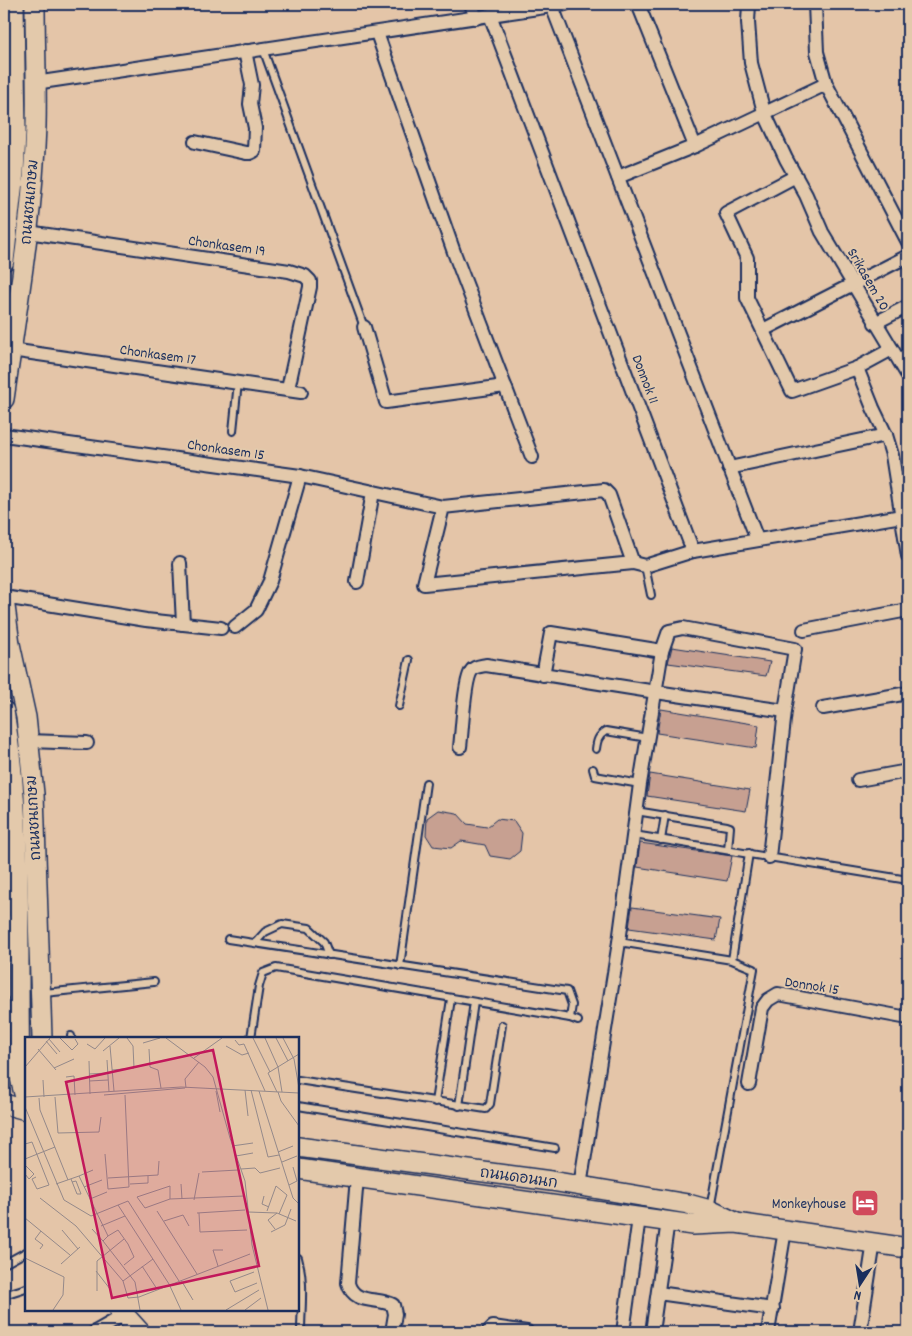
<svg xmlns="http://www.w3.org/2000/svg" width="912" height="1336" font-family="Dekko,'Playpen Sans Thai',sans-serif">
	<rect width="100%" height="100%" fill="#e4c5a8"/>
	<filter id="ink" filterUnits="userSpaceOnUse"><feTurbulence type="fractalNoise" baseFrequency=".02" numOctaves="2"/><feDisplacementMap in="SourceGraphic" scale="10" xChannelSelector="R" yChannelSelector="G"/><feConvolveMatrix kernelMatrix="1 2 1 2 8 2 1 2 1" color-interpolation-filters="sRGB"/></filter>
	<g filter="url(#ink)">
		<g fill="#c7a091" stroke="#1b2f5e">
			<path d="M672,647l98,15 -4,14 -98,-13z"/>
			<path d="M661,709l98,16 -3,23 -99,-15z"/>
			<path d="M650,774l100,16 -4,21 -99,-15z"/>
			<path d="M438,810l19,3 10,11 20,3 10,-8 17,2 8,12 -2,18 -10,8 -20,-3 -5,-11 -24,-4 -10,7 -18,-2 -7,-11 1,-17z"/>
			<path d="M640,843l92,13 -5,25 -90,-14z"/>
			<path d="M632,907l88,12 -4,21 -87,-12z"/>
		</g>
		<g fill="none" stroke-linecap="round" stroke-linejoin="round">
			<defs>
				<g id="service">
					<path d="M263,49l101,278"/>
					<path d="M233,431l5,-49"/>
					<path d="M645,566l6,29"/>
					<path d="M399,706l10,-46"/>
					<path d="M596,749c1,-8 2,-13 10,-18l42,7"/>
					<path d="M593,769l2,7 45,8"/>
					<path d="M636,811l91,15 3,1 -2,23"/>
					<path d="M634,835l274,45"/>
					<path d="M661,840l4,-25"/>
					<path d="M4,919l13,1"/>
					<path d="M228,939l339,52 5,14 -2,13"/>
					<path d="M619,942l113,18 22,9 -44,240"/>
					<path d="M255,943l10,-11 17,-8 27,4 15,14 5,13"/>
					<path d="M732,960l17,-107"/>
					<path d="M400,966l26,-183"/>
					<path d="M44,993l110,-11"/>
					<path d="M71,1036v2"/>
					<path d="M251,1038l8,-52 4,-13 13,-5 294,50 8,3"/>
					<path d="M298,1080l188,29 4,-5 12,-79"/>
					<path d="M435,1102l16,-103"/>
					<path d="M298,1106l257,42"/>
					<path d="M459,1106l15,-104"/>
					<path d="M298,1258c7,24 3,49 3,74"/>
					<path d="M4,1264l22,-12"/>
					<path d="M4,1295l22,-7"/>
				</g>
				<g id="minor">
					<path d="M471,4l5,14"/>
					<path d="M638,4l57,142"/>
					<path d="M749,4l-1,18 3,41 13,49 22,47 20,36 16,37 70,117 -35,19 16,40 13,27 6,20 16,101"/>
					<path d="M815,4l2,48 9,32 82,158"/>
					<path d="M552,6l205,533"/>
					<path d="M490,15l203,536 215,-36"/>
					<path d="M377,33l78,222 77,202"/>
					<path d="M35,83l530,-79"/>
					<path d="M195,142l51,11h4l4,-2 1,-23 -5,-24 2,-19 -7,-34"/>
					<path d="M796,176l-70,37 21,45v40l45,93 65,-23"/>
					<path d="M618,177l77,-31 131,-62"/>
					<path d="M28,232l261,39 16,5 5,5v6l-22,102"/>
					<path d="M875,323l33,-17"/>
					<path d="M364,327l22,75 119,-16"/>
					<path d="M763,330l145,-74"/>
					<path d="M892,349l16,27"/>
					<path d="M11,350l290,42"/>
					<path d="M4,435l296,41 143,31"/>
					<path d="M729,468l157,-33"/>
					<path d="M604,490l5,5 24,68 -209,21 19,-77z"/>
					<path d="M180,563l3,61"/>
					<path d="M633,563l12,3 48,-15"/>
					<path d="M357,582l16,-90"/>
					<path d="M4,597l142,23 75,8"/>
					<path d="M235,627l21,-17 14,-29 30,-105"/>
					<path d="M804,630l104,-20"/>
					<path d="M543,675l8,-42 111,18"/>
					<path d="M823,708l85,-15"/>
					<path d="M28,741l59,2"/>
					<path d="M460,747c2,-14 4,-68 12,-77 3,-4 10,-4 14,-5l170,27 129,19"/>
					<path d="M858,780l50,-9"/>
					<path d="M749,1084l13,-76 6,-8 10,-6 130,24"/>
					<path d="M357,1178l-9,105c6,22 29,14 45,22l2,9 -3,18"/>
					<path d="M580,1186l39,-244 21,-158 22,-133 7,-20 14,-3 112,21 -10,62 -16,146"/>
					<path d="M658,1293l115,16"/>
					<path d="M95,1332l30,-17"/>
					<path d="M488,1332l5,-5 34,5"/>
					<path d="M623,1332l16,-114"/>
					<path d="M652,1332l16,-111"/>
					<path d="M768,1332l17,-102"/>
					<path d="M860,1332l14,-90"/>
				</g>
				<g id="secondary">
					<path d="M4,261l10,-89 2,-39 -2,-129"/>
					<path d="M4,399c13,-91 29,-182 32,-273 1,-41 -1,-82 -1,-122"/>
					<path d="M4,599l6,45 16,73 8,77 8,244"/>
					<path d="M4,711c20,121 13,245 16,367l6,23"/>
					<path d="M4,1104l22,6"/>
					<path d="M298,1147l253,34 137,23 22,6 23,11"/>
					<path d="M298,1169l395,56 43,-2 172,25"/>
					<path d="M120,1310l20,22"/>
				</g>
			</defs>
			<use href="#service" stroke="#1b2f5e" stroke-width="10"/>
			<use href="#minor" stroke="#1b2f5e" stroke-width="16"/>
			<use href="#secondary" stroke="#1b2f5e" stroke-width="22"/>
			<use href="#service" stroke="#e3c9ab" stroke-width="6"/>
			<use href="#minor" stroke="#e3c9ab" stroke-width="12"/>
			<use href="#secondary" stroke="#e3c9ab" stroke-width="19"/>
		</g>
	</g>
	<defs>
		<symbol id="hotel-square" viewBox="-11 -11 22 22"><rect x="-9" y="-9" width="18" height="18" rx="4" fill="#d1495b" stroke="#e3c9ab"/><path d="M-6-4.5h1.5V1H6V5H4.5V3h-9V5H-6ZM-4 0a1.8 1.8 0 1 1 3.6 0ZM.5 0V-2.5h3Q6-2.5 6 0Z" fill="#fff"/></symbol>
	</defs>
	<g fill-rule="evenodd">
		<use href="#hotel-square" x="849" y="1187" width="32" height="32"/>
	</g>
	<g text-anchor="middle" stroke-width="4" stroke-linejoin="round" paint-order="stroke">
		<g font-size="15" fill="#1b2f5e" stroke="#e3c9ab">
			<text transform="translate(29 202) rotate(-85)" y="5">ถนนชนเกษม</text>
			<text transform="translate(227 245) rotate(8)" y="5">Chonkasem 19</text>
			<text transform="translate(869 279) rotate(60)" y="5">Srikasem 20</text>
			<text transform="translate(158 354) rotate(8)" y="5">Chonkasem 17</text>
			<text transform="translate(646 379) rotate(69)" y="5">Donnok 11</text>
			<text transform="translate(226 449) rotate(8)" y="5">Chonkasem 15</text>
			<text transform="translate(33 818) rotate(-93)" y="5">ถนนชนเกษม</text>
			<text transform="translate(812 985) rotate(9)" y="5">Donnok 15</text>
			<text transform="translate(519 1177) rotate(8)" y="5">ถนนดอนนก</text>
		</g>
		<g font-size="15" fill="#1b2f5e" stroke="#e3c9ab" text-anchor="end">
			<text x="846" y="1208">Monkeyhouse</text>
		</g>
	</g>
	<g transform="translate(25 1037)">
		<rect width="274" height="274" fill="#e4c5a8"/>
		<path fill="none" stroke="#94898a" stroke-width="1" d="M35,1l12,12 6,-6 -3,-5M141,1l39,29 8,10 17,61 15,43 7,64 16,65M228,1l17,34M240,1l13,29 4,25M251,1l12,23M258,1l11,21 5,29M24,2l11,13M210,3l4,5 5,-1 21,47M21,4l11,13M118,6l17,-5M62,7l8,5 10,-11M85,9l4,45M201,9l16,9 7,-2M13,12l18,21M124,12l1,18 8,3 3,18M78,14l16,-13M169,21l28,-20M82,23l2,32M64,24l1,33M0,30l25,-29M29,31l20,-9M87,33l22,-2 -1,-22 -6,-8M64,37l19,-1M41,40l8,-1 1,19M18,43l1,17M64,44l19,-1M161,51l-1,-9 14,-17M220,53l3,26M226,53l17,67 11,-2M191,54l4,21M234,54l34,107 6,6M252,55l-9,-19 31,-19M253,55l3,9 18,25M79,58l81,-7M0,60l156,-10 118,6M30,60l3,36 41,-1 2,-15M14,61l1,12 28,70M0,70l39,93 27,16 37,-15 51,80M0,107l7,-2 17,43 -12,4 -5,-10 4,-2M207,109l21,-3M253,115l15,-6M80,117l3,35 21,-2 -4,-92M211,119l17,-3M0,122l30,-12M257,125l15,-6M0,128l9,9 -5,5 -4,-5M216,132l14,-1 5,5 20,-5M177,135l36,-2M54,139l14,-6M83,141l50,-3 1,-14M46,142l6,15h4M47,145l4,-1 5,13M31,147l23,-8 29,60 -5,5 32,41 5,28M105,147l18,-1v-7M156,147l1,15M264,148l8,-4 -4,-14M145,149v13l-25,9 -8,-11zM59,150l18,-7M239,159l-2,8 7,3M15,161l36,28 47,55 5,17 11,-1 111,-43M65,162l17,-7M145,162l74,-3M169,163l5,-27M93,168l51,79M132,174l40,63M242,174l9,-25 11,9 -8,19M223,175l29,1 19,8M172,176l48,-3M174,176l1,19 47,-2M0,181l45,37M139,184l19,-6 6,11M76,189l24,-10M67,192l11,12M250,192l-7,-9 9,-7M37,193l16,19M246,195l14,-7 6,-16M83,199l10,-6 10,14 6,13 -10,8M15,212l3,-4 -8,-6 6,-8M0,221l39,19 -1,18 -10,15M36,227l19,-17M117,229l15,23M193,229l-5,-16h10M71,234l14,18M229,235l-24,9 5,11 22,-9M156,243l12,20M98,244l30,-22M144,247l12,26M72,254v-30l27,-22M201,273l33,-20M220,273l16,-12"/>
		<path fill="#c2185b" fill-opacity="0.15" stroke="#c2185b" stroke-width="2.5" d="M188,13l46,216 -147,32 -46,-216z"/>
		<rect width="274" height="274" fill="none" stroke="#1b2f5e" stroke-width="2.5"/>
	</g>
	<rect width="912" height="1336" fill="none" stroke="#e3c9ab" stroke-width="20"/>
	<rect x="10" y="10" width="892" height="1316" fill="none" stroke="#1b2f5e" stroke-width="2" filter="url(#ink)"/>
	<g transform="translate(860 1284) rotate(192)" stroke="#e3c9ab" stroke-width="4" paint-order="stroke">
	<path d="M0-4L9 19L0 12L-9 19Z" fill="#1b2f5e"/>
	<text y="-8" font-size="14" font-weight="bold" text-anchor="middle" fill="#1b2f5e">N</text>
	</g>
</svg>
